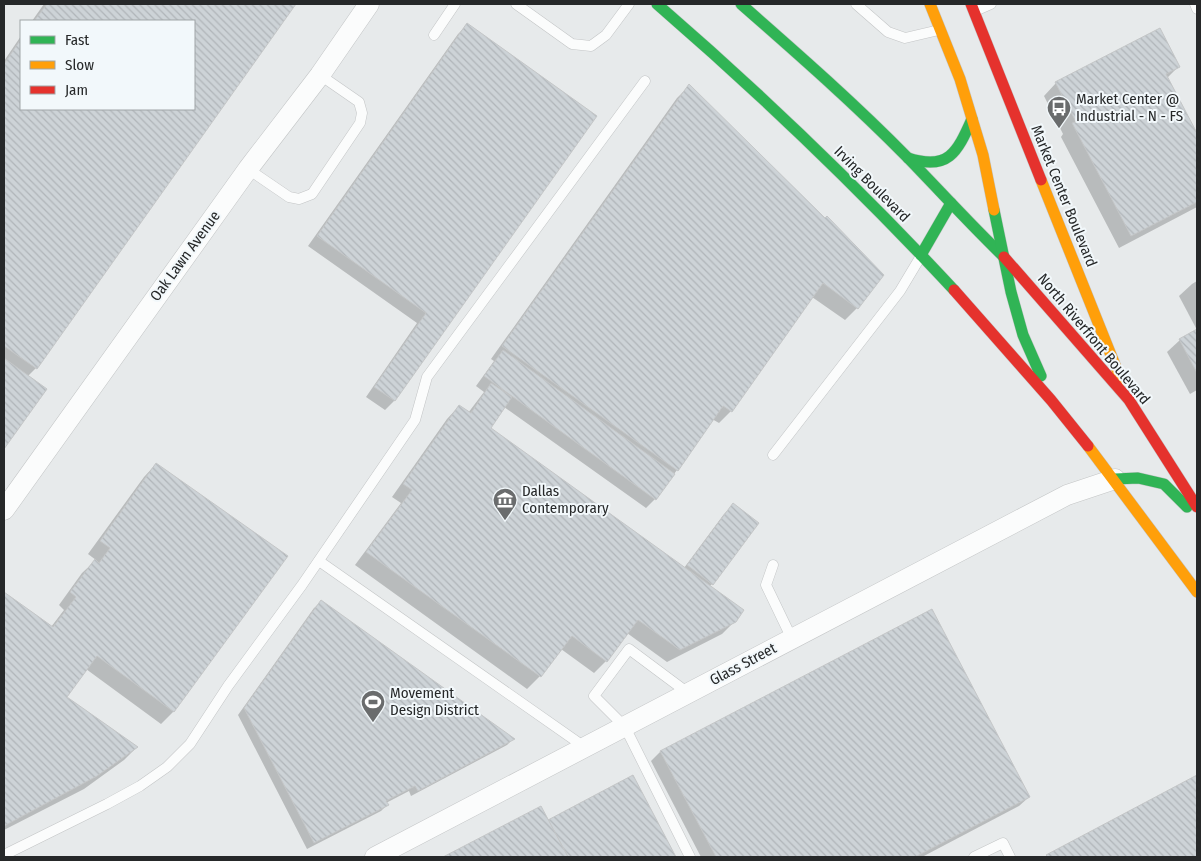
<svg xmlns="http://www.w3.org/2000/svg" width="1201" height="861" font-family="'Fira Sans Condensed',sans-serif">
	<defs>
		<pattern id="building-back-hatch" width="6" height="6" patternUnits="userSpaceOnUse" patternTransform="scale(1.25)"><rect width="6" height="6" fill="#cdd3d7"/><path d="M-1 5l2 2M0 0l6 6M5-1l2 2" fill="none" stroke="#b0b5b9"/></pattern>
	</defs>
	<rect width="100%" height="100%" fill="#e7eaeb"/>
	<g fill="#0003">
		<path d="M44,4h250l-258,364 -8,8 17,13 -41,58v-386l17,-25v73h173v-88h-162z"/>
		<path d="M467,25l129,91 -202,285 -9,9 -19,-13 51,-74 -109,-77 150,-212z"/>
		<path d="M1179,66l-12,12 30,58v71l-78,41 -58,-111 2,-3 -19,-38 12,-13z"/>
		<path d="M689,86l168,222 -12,12 -33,-23 -81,114 -12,12 -7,-4 -35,51 -22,29 -9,9 -142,-101 -14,21 194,140 40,-54 9,-9 -21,79 -3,3 26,34 -13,13 -55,28 -40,-29 -21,28 -12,12 -33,-24 -21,27 -13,13 -172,-124 46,-62 -9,-6 55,-78 12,-13 9,7 16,-21 -8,-6 18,-25 -3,-2 186,-261z"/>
		<path d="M1197,281v49l-18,-34 13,-12z"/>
		<path d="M1197,331v59l-7,4 -23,-42 13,-12z"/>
		<path d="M156,464l130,92 -113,156 -12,12 -75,-55 -21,28 71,51 -12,12 -40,29 -80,41v-237l47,34 13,-17 -5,-5 23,-32 14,-13 -8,-6 56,-77z"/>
		<path d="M321,602l192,137 -6,6 -96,51 -2,-5 -23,12 1,2 -6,6 -74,38 -69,-134 76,-107z"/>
		<path d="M660,752l369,45 -10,9 -97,51h-221l-50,-96z"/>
		<path d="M1197,776v81h-152l2,-1z"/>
		<path d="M633,777l42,80h-229l95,-49 7,13z"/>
	</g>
	<g fill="url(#building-back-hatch)" stroke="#c4c6c7">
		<path d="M47,4h249l-259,365 -33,-23v-282l17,-25v70h173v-88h-160z"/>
		<path d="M467,23l130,93 -202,285 -21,-14 52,-74 -109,-77z"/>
		<path d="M1160,28l20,39 -14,7 31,59v69l-66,34 -59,-113 4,-1 -21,-40z"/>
		<path d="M689,84l136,134 2,-2 57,59 -26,34 -35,-26 -91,129 -9,-6 -45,65 -176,-125z"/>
		<path d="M1197,329v44l-18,-34z"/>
		<path d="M503,350l172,124 -19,26 -172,-124z"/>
		<path d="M4,358l43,31 -43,60z"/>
		<path d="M491,383l21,14 -21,31 253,182 -8,12 -56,28 -42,-30 -31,42 -35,-26 -31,41 -175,-125 46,-62 -9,-6 56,-79 12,8z"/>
		<path d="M156,463l132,93 -114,156 -77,-56 -30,41 71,50 -41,29 -93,50v-234l49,35 23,-30 -6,-5 25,-33 4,4 11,-15 -10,-7z"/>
		<path d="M733,503l26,20 -46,62 -26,-20z"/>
		<path d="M321,600l194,139 -97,52 -3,-5 -29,15 3,4 -75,38 -70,-135z"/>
		<path d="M932,609l98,188 -115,60h-199l-56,-106z"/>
		<path d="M633,775l43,82h-108l-20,-37z"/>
		<path d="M1197,775v82h-149l-2,-2z"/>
		<path d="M541,806l27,51h-125z"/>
	</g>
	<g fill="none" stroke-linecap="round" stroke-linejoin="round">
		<defs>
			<g id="lane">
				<path d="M516,4l56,40 19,2 15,-11 23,-31"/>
				<path d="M856,4l32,28 17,6 34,-8"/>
				<path d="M1195,4l2,5"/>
				<path d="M975,11l16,-7"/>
				<path d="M434,35l21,-31"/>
				<path d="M248,169l41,28 10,2 13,-5 48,-71 2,-10 -3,-11 -39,-27"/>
				<path d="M773,455l127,-164 21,-35"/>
				<path d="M319,561l267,187"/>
				<path d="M773,565l-7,20 26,54"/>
				<path d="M688,693l-59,-44 -35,47 31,31 65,130"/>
				<path d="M4,855l103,-51 33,-18 27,-19 23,-23 38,-58 74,-101 113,-165 12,-43 218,-296"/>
				<path d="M974,857l29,-14 7,14"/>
			</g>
			<g id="street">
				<path d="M4,510l244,-341 72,-94 49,-71"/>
				<path d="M375,857l692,-362 48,-16"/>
			</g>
			<g id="fast">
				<path d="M657,4c104,90 203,185 297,286"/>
				<path d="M741,4c57,50 114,100 167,154 32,33 63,67 96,99"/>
				<path d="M908,158c40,13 49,-5 64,-39"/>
				<path d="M994,210l17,82 12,43 18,41"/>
				<path d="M921,255l30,-52"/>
				<path d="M1115,479l23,-1 26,6 23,23"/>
			</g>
			<g id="slow">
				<path d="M930,4l30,75 23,76 11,55"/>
				<path d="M1041,180l80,200"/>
				<path d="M1088,446l109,146"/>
			</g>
			<g id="jam">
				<path d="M971,4l70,176"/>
				<path d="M1004,257l125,143 68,107"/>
				<path d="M954,290l97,110 37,46"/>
			</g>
		</defs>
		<use href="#lane" stroke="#c3c5c6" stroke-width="11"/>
		<use href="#street" stroke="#c3c5c6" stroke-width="21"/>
		<use href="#fast" stroke="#c3c5c6" stroke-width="12"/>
		<use href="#slow" stroke="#c3c5c6" stroke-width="12"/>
		<use href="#jam" stroke="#c3c5c6" stroke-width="12"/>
		<use href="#lane" stroke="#fbfcfc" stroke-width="10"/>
		<use href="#street" stroke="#fbfcfc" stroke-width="20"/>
		<use href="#fast" stroke="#30b455" stroke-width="11"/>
		<use href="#slow" stroke="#ff9f0a" stroke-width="11"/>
		<use href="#jam" stroke="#e5322d" stroke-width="11"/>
	</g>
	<defs>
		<symbol id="bus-pin" viewBox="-11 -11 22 30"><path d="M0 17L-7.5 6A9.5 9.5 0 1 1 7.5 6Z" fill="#6a6c6d" stroke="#f2f8fb"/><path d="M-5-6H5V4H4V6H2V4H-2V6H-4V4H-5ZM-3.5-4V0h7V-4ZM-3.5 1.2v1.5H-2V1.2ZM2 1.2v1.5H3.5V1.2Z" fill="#fff"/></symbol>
		<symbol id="museum-pin" viewBox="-11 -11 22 30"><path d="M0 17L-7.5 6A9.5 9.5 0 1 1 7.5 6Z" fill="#6a6c6d" stroke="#f2f8fb"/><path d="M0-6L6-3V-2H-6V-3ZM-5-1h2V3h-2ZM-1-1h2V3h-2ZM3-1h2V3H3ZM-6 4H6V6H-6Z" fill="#fff"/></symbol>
		<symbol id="stadium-pin" viewBox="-11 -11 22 30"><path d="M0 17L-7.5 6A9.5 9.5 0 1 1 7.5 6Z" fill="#6a6c6d" stroke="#f2f8fb"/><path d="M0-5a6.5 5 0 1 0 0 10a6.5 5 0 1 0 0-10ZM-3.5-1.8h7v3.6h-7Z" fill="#fff"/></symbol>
	</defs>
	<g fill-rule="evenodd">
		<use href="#bus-pin" x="1045" y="94" width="28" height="38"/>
		<use href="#museum-pin" x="491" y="486" width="28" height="38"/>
		<use href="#stadium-pin" x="359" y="688" width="28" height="38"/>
	</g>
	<g text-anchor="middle" stroke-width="4" stroke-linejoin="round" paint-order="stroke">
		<g font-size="15" fill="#262829" stroke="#f2f8fb" text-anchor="start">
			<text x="1076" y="104">Market Center @<tspan x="1076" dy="17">Industrial - N - FS</tspan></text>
			<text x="522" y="496">Dallas<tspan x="522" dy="17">Contemporary</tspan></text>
			<text x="390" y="698">Movement<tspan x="390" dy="17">Design District</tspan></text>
		</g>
		<g font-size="15" fill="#262829" stroke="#f2f8fb">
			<text transform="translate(872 184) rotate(45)" y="5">Irving Boulevard</text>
			<text transform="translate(1064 196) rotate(68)" y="5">Market Center Boulevard</text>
			<text transform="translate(185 256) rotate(-54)" y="5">Oak Lawn Avenue</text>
			<text transform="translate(1094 339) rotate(50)" y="5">North Riverfront Boulevard</text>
			<text transform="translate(743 664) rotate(-28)" y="5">Glass Street</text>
		</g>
	</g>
	<rect width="1201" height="861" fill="none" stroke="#262829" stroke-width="10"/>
	<rect x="20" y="20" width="175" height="90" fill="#f2f8fb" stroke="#a0a5a7"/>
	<rect x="30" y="36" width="25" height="8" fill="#30b455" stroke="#a0a5a7"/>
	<text x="65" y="45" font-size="15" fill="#262829">Fast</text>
	<rect x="30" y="61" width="25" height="8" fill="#ff9f0a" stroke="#a0a5a7"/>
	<text x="65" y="70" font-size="15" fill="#262829">Slow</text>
	<rect x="30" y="86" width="25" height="8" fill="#e5322d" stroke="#a0a5a7"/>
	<text x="65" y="95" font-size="15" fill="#262829">Jam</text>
</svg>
